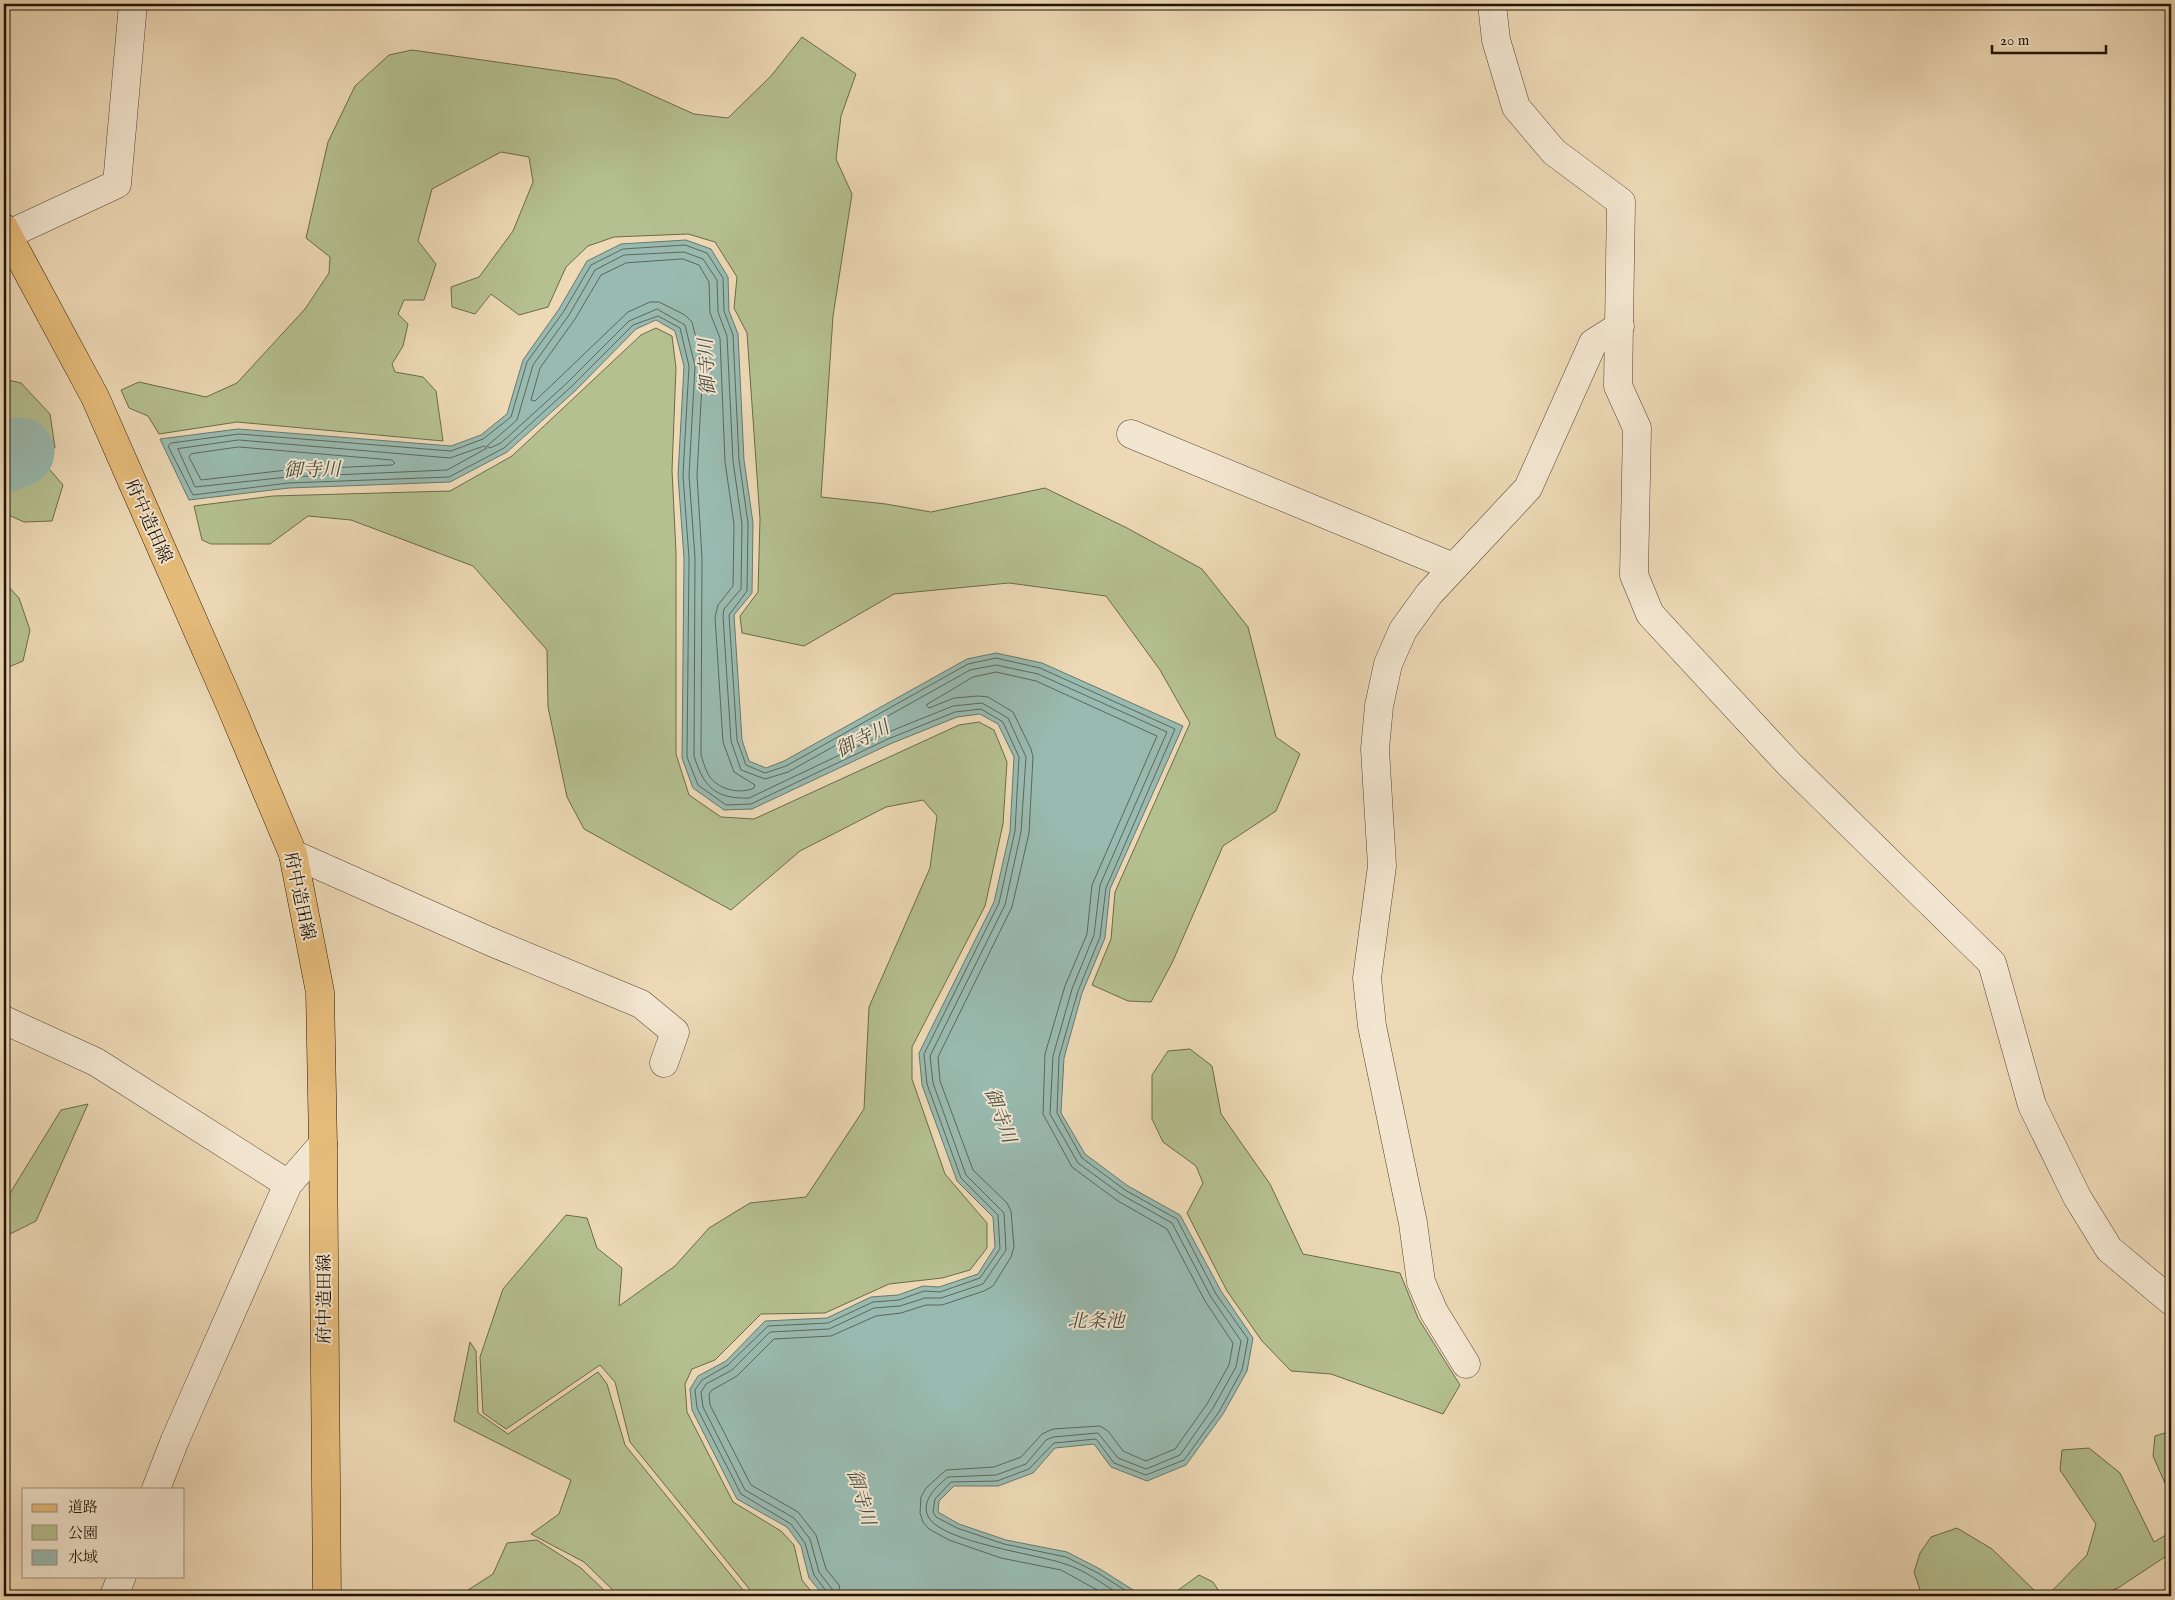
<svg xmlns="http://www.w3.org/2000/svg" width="2175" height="1600" font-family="'IM FELL English','Noto Serif JP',serif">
	<rect width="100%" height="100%" fill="#edd9b6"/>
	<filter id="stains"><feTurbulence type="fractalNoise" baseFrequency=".004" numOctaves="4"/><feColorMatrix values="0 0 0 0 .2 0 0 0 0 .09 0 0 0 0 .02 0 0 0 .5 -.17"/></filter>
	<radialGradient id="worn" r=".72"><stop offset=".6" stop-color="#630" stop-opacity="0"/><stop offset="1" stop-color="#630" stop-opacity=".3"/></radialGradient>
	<g fill="#b5c090" stroke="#6c6a4a">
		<path d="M802,37l54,37 -15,42 -5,43 16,35 -19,122 -12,181 65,7 45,8 114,-24 82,40 75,41 46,58 28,110 24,17 -24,57 -53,35 -51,117 -21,39 -23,-1 -36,-16 19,-46 4,-47 75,-169 -30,-53 -54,-74 -97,-13 -115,11 -90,52 -62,-13 -2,-17 18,-24 2,-73 -13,-186 -13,-25 3,-31 -22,-35 -27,-8 -74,3 -26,9 -22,21 -18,40 -29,8 -28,-21 -16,20 -23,-7 -1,-20 28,-10 34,-46 20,-49 -4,-25 -28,-5 -69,37 -14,52 18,23 -12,36h-20l-6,14 10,10 -5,22 -11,18 3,8 28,5 13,14 7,50 -206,-19 -78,12 -11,-18 -19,-8 -8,-18 18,-8 67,15 31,-14 68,-74 24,-36 1,-16 -24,-19 22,-96 27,-56 34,-31 23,-5 204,29 78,35 34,4 43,-42z"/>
		<path d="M656,328l16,8 4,32 -4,102 4,82v202l13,41 32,22 33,2 205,-94 20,-3 15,8 13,32 -4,62 -18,82 -73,141v32l33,95 42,49v25l-17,22 -28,8 -53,6 -64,29 -64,1 -46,46 -23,9 -7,15 2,28 46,90 48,29 13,14 8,35 13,16h-60l-125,-154 -15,-60 -15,-17 -94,64 -23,-16 -3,-56 23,-68 63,-74 21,3 10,30 25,20 -3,38 56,-40 34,-38 41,-25 56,-6 58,-88 5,-102 61,-139 7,-52 -14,-16 -37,7 -86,44 -69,59 -147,-81 -17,-32 -19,-90 -1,-57 -74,-84 -122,-46 -43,-4 -38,28h-59l-9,-4 -8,-34 79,-10 177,-5 62,-35 129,-121z"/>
		<path d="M4,379l17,4 29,31 5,34 -37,-4 -14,6z"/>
		<path d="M19,460l25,3 19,22 -11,36 -28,1 -20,-9v-46z"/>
		<path d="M4,582l15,16 11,32 -7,31 -19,8z"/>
		<path d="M1190,1049l22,17 9,48 49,70 33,70 97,19 18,45 42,67 -17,29 -112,-40 -40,-3 -29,-30 -35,-50 -40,-78 16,-30 -7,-17 -33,-24 -11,-23v-44l16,-24z"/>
		<path d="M88,1104l-52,117 -32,16v-34l57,-93z"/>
		<path d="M470,1342l6,9 2,62 30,21 90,-62 9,12 18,61 123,151h-129l-35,-34 -53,-28 28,-20 12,-34 -117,-59z"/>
		<path d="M2165,1433l6,11v53l-18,-41 2,-20z"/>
		<path d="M2089,1448l31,25 34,69 17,-10v21l-53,35 -22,8h-49l40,-41 9,-31 -36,-54 2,-20z"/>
		<path d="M1957,1528l35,21 48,47h-118l-8,-24 6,-19 11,-16z"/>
		<path d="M537,1540l44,28 29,28h-145l3,-6 25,-16 14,-31z"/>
		<path d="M1199,1575l14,7 9,14h-52z"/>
	</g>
	<path fill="#99bab0" stroke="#69786c" d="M686,240l25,9 17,28 1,34 9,23 6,126 9,63 -1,70 -18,22 8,125 7,21 17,7 18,-7 183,-102 29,-6 46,10 141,63 -73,163 -5,49 -23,55 -18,65 -3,55 24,41 43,32 52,29 41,76 32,47 -6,33 -24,43 -37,51 -39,16 -36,-14 -17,-23 -39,4 -22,25 -35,13h-44l-15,15 -1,11 21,12 47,16 61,12 33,17 38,24 1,3h-315l-15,-18 -8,-32 -14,-19 -50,-28 -45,-89 -2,-21 8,-13 28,-15 39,-40 62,-3 44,-21 27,-2 25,-9 16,1 39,-13 17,-27 -2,-30 -36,-36 -35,-96 -3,-32 75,-151 16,-71 4,-74 -16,-33 -18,-10 -23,3 -67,27 -138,65 -28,1 -31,-22 -11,-30 2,-200 -6,-83 6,-109 -9,-35 -19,-11 -20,9 -61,62 -68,61 -57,30 -161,6 -100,12 -29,-61 78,-10 213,17 30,-11 26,-21 16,-54 36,-51 28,-48 34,-17z"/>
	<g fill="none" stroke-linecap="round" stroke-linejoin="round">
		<g stroke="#5e675a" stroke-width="1">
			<path d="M683,259l16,6 10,17 1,31 10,25 5,124 9,62 -1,62 -15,19 -3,12 8,125 11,30 21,13 -1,3c-15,7 -38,1 -46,-14 -3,-6 -5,-13 -7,-19l1,-197 -5,-83 6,-109 -11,-44 -7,-7 -26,-13h-9l-22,10 -93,89 -4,-1 9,-32 35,-49 26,-44 25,-12z"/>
			<path d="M239,440l211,18 34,-12 3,2 -40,22 -159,7 -93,10 -17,-38z"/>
			<path d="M239,447l153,13 3,3 -3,2 -105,5 -86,10 -12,-23 2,-3z"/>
			<path d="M827,1596l-1,-5 -12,-16 -9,-32 -14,-19 -50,-30 -44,-86 -2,-18 7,-10 26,-15 40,-39 60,-3 45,-21 26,-2 25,-9 16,1 40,-14 20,-29 -2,-34 -37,-37 -34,-94 -3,-30 75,-151 16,-72 4,-74 -16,-35 -22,-13 -26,3 -67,27 -137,65 -25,1 -28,-20 -11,-28 2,-199 -6,-83 6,-109 -9,-38 -22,-12 -25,9 -62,62 -67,61 -55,29 -161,6 -95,12 -25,-49 3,-3 68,-9 212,17 32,-12 28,-22 16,-55 37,-51 27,-46 32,-16 62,-4 22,8 16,25 1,33 9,24 6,125 9,63 -1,68 -18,24 8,125 9,25 19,8 21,-7 182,-102 28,-6 44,10 135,61 -69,159 -6,49 -22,54 -19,66 -2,56 25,45 43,32 52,29 39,75 32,45 -6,31 -23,42 -35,48 -38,15 -32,-12 -18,-24 -42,4 -25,26 -32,12 -46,1 -16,17 -2,13 3,5 21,11 47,16 62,13 32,16 36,23"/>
			<path d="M834,1596l-2,-7 -13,-17 -9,-33 -16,-21 -49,-28 -42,-83 -2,-15 5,-8 26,-14 38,-38 59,-3 45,-21 26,-2 25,-8h16l42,-14 23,-34 -2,-37 -38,-38 -33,-92 -3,-27 75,-151 16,-73 5,-75 -18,-39 -26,-15 -29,3 -67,27 -137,65c-34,1 -45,-11 -55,-42l1,-198 -6,-83 6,-109 -10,-41 -28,-16 -28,12 -62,62 -66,60 -11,5 -3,-2 30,-26 16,-55 36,-50 26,-45 29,-15 60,-3 19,7 14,21 1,32 9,24 6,125 9,63 -1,65 -17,20 -1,7 8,125 10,29 24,9 23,-7 182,-102 26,-5 42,9 129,58 -67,153 -6,50 -22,54 -19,67 -3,58 28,49 44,32 50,28 39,74 30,44 -5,26 -23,41 -33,47 -34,14 -28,-11 -20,-25 -45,4 -7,3 -20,24 -30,11 -48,2c-11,9 -29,25 -19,41 15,24 106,36 133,45 22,6 42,22 60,33"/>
			<path d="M841,1596l-2,-11 -13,-16 -10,-34 -18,-23 -47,-27 -41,-80 -1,-11 3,-4 25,-14 37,-37 57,-3 45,-20 25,-3 25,-8h16l42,-14 9,-5 18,-29 3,-10 -3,-36 -4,-8 -34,-33 -33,-89 -2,-24 74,-150 17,-74 4,-76 -2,-8 -18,-37 -25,-15 -10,-1 -24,2 -25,10 -3,-3 47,-28 23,-5 40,9 121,55 -65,149 -5,49 -22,52 -20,68 -2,60 29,53 46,34 49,28 38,72 28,42 -4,22 -22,39 -32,45 -29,12 -23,-10 -15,-20 -8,-5 -47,3 -11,5 -21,23 -27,10 -48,3 -20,18 -5,9 -1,16 3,9 6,7 20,11 52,18 60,12 47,26"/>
		</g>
		<path stroke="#99bab0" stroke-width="69" d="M4,458l16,-6"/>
		<defs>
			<g id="street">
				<path d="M1492,4l4,36 20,67 38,45 67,50 -3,184 19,42 -3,147 16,39 139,150 203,199 40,142 45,92 32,52 62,52"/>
				<path d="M7,235l110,-51 16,-180"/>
				<path d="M1131,434l322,133"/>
				<path d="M293,854l196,87 152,63 34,28 -11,31"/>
				<path d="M4,1020l92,42 192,122"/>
				<path d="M1466,1364l-32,-52 -13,-30 -8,-59 -41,-197 -5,-48 15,-112 -7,-117 4,-43 9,-42 15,-34 26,-36 99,-106 65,-145 27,-17"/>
				<path d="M156,1489l19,-49 113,-256 35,-40"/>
				<path d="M114,1596l8,-20"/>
			</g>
			<path id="primary" d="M4,228l91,169 137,312 61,145 27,138 3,152 4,452"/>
		</defs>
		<use href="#street" stroke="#554531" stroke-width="29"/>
		<use href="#primary" stroke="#221405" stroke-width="29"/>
		<use href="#street" stroke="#f3e6d0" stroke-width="28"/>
		<use href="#primary" stroke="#e6bc7b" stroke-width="28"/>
	</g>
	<g text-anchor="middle" stroke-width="4" stroke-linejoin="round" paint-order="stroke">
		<g font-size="18" fill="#221405" stroke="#f3e6d0">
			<text transform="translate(149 521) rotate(66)" y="6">府中造田線</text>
			<text transform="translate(300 896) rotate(78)" y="6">府中造田線</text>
			<text transform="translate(324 1299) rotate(-90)" y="6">府中造田線</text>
		</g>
		<g font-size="19" font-style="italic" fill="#4c4e41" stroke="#f3e6d0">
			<text transform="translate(706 367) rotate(-93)" y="7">御寺川</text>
			<text transform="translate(312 469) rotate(-1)" y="7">御寺川</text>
			<text transform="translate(862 738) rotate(-27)" y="7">御寺川</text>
			<text transform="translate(1001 1115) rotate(70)" y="7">御寺川</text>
			<text x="1096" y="1327">北条池</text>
			<text transform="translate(862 1497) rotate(74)" y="7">御寺川</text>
		</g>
	</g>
	<rect width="2175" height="1600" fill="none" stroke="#edd9b6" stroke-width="20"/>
	<rect x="5" y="5" width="2165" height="1590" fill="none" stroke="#221405" stroke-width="2.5"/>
	<rect x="10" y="10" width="2155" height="1580" fill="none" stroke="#221405"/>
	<rect x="22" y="1488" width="162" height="90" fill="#f3e6d0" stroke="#9f927f"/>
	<rect x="32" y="1504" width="25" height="8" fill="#e6bc7b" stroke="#9f927f"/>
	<text x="68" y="1512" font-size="15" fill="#221405">道路</text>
	<rect x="32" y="1525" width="25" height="15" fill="#b5c090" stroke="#9f927f"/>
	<text x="68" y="1538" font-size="15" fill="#221405">公園</text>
	<rect x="32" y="1550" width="25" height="15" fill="#99bab0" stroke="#9f927f"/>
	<text x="68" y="1562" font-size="15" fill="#221405">水域</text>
	<path d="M1992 45v8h114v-8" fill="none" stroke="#221405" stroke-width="2.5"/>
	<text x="2000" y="45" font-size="15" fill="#221405" stroke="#f3e6d0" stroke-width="4" paint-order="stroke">20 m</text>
	<rect width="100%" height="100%" filter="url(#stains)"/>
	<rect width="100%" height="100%" fill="url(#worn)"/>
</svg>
